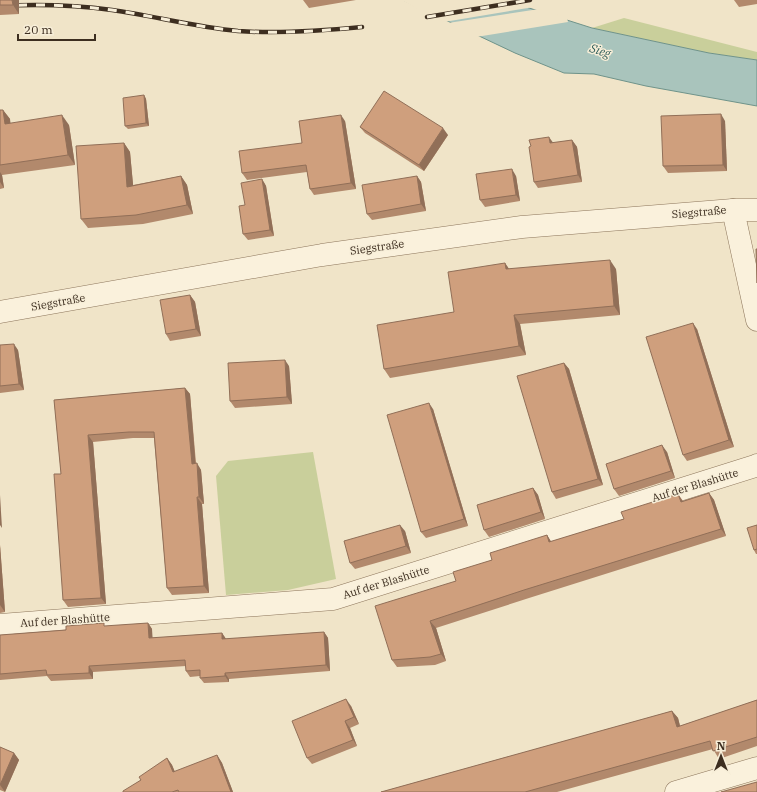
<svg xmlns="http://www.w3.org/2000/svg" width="757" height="792" font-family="'IBM Plex Serif',serif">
	<rect width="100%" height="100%" fill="#f0e4c8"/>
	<g fill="#c9cf9b">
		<path d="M624,18l133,34v8l-48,-7 -117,-25z"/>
		<path d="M313,452l23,127 -48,11 -62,5 -10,-119 12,-15z"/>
	</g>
	<path fill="#a9c4bc" stroke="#6f938a" d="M403,0h101l88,28 117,25 48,7v46l-111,-20 -52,-12 -30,-1 -49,-20z"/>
	<g fill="#f0e4c8">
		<path d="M401,0h110l23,7 -90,15z"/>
		<path d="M539,9l28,9 1,4 -92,15 -28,-14z"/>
	</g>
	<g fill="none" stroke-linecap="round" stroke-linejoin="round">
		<defs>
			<g id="minor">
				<path d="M733,210l24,110"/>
				<path d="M0,312l322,-57 200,-28 211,-17h24"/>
				<path d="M0,625l333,-26 422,-133 2,-1"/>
				<path d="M676,792l81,-24"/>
			</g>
		</defs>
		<use href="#minor" stroke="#8d765c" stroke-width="23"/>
		<use href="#minor" stroke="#faf1dc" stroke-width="22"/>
		<defs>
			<g id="rail">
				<path d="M0,6c38,-2 75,-1 112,4 42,6 84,17 126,21 42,3 83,0 124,-4"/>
				<path d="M427,17l103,-17"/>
			</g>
		</defs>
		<use href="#rail" stroke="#3d2e20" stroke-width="4.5"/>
		<use href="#rail" stroke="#f7eed8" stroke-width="3" stroke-dasharray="9" stroke-linecap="butt"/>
	</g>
	<g fill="#b2896c">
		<path d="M0,0h19v14l-19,1z"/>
		<path d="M303,0h53l-47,8z"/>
		<path d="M734,0h23v4l-18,3z"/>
		<path d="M144,95l2,4 3,27 -21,3 -3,-3z"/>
		<path d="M0,110h3l7,9v4l59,2 6,40 -73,10 2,13 -4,1z"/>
		<path d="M345,121l11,68 -42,6 -4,-6 -3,-17 -60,8 -5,-7z"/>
		<path d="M725,121l2,50 -59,2 -5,-7z"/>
		<path d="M360,127l88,8 -24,36 -59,-38z"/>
		<path d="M572,140l5,7 5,35 -44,6 -4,-6 20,-39z"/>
		<path d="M124,143l6,9 3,33 48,-9 6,9 6,29 -50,10 -55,4 -7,-9z"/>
		<path d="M417,176l4,6 5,29 -54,9 -5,-6z"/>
		<path d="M516,176l4,25 -35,6 -5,-7z"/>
		<path d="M262,179l4,7 8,50 -26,4 -5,-6 2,-29z"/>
		<path d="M505,263l4,6h107l4,46 -100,9 6,31 -136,23 -6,-9 70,-57z"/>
		<path d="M190,295l5,7 6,34 -31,5 -4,-7z"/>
		<path d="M697,329l37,118 -47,14 -4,-6z"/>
		<path d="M0,345l18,5 6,40 -24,3z"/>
		<path d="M564,363l5,6 34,116 -47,14 -4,-7z"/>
		<path d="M289,366l3,38 -57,4 -5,-7z"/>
		<path d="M185,388l5,6 6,69 5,7 3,34h-2l7,89 -37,2 -5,-7 -13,-150h-21l-40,4 13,162 -38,3 -5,-7 -2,-126 -7,-74z"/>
		<path d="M433,409l35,117 -42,12 -5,-6z"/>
		<path d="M667,452l8,26 -56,18 -5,-7z"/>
		<path d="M533,488l5,7 7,24 -56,18 -5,-7z"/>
		<path d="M709,493l5,7 12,36 -197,62 -93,30 10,33 -11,4 -38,2 -5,-7 64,-79 36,-21 55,-25 4,7 73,-23 54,-25 5,7z"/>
		<path d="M757,525v29h-1l-2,-4z"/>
		<path d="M405,531l6,22 -56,16 -5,-6z"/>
		<path d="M0,545l5,67 -5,1z"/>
		<path d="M148,623l4,6v9l70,-5 4,6 98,-7 4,6 2,33 -101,8v3l-25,1 -4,-5v-2l-10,1 -4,-6v-5l-93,6v7l-42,2 -4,-5 -47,4v-45z"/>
		<path d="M757,700v46l-38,13 -6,-10 -156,43h-176l291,-81 6,7 2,8z"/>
		<path d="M351,706l8,18 -9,4 7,18 -45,18 -5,-6z"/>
		<path d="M0,747l14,6 5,7 -14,32 -5,-2z"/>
		<path d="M217,755l5,8 11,29h-110l18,-12 26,-22 5,7 3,7z"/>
	</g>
	<g fill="#916f58">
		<path d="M12,0h7v14l-6,-9z"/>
		<path d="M144,95l2,4 3,27 -3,-3z"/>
		<path d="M3,110l7,9 2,15 -7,-10z"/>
		<path d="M721,114l4,7 2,50 -4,-6z"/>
		<path d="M62,115l7,10 6,40 -7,-10z"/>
		<path d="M341,115l4,6 11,68 -5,-6z"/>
		<path d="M443,128l5,7 -24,36 -5,-6z"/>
		<path d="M549,137l5,7 -4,-1z"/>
		<path d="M572,140l5,7 5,35 -4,-7z"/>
		<path d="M124,143l6,9 4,43 -7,-8z"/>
		<path d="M512,169l4,7 4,25 -4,-6z"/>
		<path d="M0,172l2,3 2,13 -4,-6z"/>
		<path d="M181,176l6,9 6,29 -6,-9z"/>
		<path d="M417,176l4,6 5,29 -5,-7z"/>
		<path d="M262,179l4,7 8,50 -4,-6z"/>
		<path d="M610,260l6,9 4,46 -6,-9z"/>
		<path d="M505,263l6,9 -5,-3z"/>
		<path d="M190,295l5,7 6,34 -5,-7z"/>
		<path d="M514,315l6,9 6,31 -7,-9z"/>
		<path d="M693,323l4,6 37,118 -5,-7z"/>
		<path d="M14,344l4,6 6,40 -5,-6z"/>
		<path d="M285,360l4,6 3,38 -5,-7z"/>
		<path d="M564,363l5,6 34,116 -5,-6z"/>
		<path d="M185,388l5,6 6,76 -4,-6z"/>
		<path d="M429,403l4,6 35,117 -4,-7z"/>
		<path d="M88,435l5,7 13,162 -5,-6z"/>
		<path d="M662,445l5,7 8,26 -4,-7z"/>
		<path d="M197,463l4,7 3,34 -5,-7z"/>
		<path d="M533,488l5,7 7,24 -4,-7z"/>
		<path d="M709,493l5,7 12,36 -5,-7z"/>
		<path d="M678,494l5,8h-2z"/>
		<path d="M0,495l2,33 -2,-3z"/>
		<path d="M197,497l5,7 7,89 -5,-7z"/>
		<path d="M400,525l5,6 6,22 -5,-7z"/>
		<path d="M547,535l5,8 -3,-1z"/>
		<path d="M0,545l5,67 -5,-7z"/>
		<path d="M430,621l6,7 10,33 -5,-7z"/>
		<path d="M148,623l4,6 1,15 -4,-6z"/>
		<path d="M324,632l4,6 2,33 -4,-6z"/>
		<path d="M222,633l4,6h-4z"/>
		<path d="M89,666l4,6v7l-4,-6z"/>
		<path d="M225,673l4,6v3l-4,-6z"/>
		<path d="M346,699l5,7 8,18 -5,-7z"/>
		<path d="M672,711l6,7 4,16 -5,-7z"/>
		<path d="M345,721l5,7 7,18 -4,-6z"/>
		<path d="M14,753l5,7 -14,32 -5,-7z"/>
		<path d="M217,755l5,8 11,29h-2z"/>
		<path d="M167,758l5,7 6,15 -5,-8z"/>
	</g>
	<g fill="#cf9f7d" stroke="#916f58">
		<path d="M0,0h12l1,5h-13z"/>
		<path d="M384,91l59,37 -24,37 -59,-38z"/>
		<path d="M144,95l2,28 -21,3 -2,-28z"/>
		<path d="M0,110h3l2,14 57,-9 6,40 -68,10z"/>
		<path d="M721,114l2,51 -60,1 -2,-50z"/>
		<path d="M341,115l10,68 -41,6 -4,-24 -64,8 -3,-22 63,-8 -3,-22z"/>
		<path d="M549,137l1,6 22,-3 6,35 -44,7 -5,-35 2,-1 -2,-6z"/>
		<path d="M124,143l3,44 54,-11 6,29 -51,10 -55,4 -5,-73z"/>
		<path d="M512,169l4,26 -36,5 -4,-26z"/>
		<path d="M417,176l4,28 -54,10 -5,-29z"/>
		<path d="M262,179l8,51 -27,4 -4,-28 6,-1 -4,-22z"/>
		<path d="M756,249h1v34v-2z"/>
		<path d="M610,260l4,46 -100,9 5,31 -135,23 -7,-44 77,-13 -6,-40 57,-9 1,6z"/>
		<path d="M190,295l6,34 -30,5 -6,-34z"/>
		<path d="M693,323l36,117 -46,15 -37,-118z"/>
		<path d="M14,344l5,40 -19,2v-41z"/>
		<path d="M285,360l2,37 -57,4 -2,-38z"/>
		<path d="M564,363l34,116 -46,13 -35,-116z"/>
		<path d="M185,388l7,76 5,-1 2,34h-2l7,89 -37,2 -13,-156h-25l-41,3 13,163 -38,2 -9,-126h7l-7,-74z"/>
		<path d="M429,403l35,116 -43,13 -34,-117z"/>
		<path d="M662,445l9,26 -57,18 -8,-25z"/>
		<path d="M533,488l8,24 -57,18 -7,-25z"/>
		<path d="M709,493l12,36 -197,61 -94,31 11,33 -11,3 -38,3 -17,-54 81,-25 -3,-9 39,-12 -2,-7 57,-18 2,7 75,-23 -3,-7 57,-18 3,8z"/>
		<path d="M400,525l6,21 -56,17 -6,-22z"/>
		<path d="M757,525v24l-3,1 -7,-22z"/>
		<path d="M104,623v3l44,-3 1,15 73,-5v6l102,-7 2,33 -101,8v3l-25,2v-8l-14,1 -1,-11 -96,6v7l-42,2 -1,-5 -46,4v-39l66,-5v-4z"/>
		<path d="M346,699l8,18 -9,4 8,19 -46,18 -15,-37z"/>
		<path d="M757,700v37l-44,14 -3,-10 -185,51h-144l291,-81 5,16z"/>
		<path d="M0,747l14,6 -14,32z"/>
		<path d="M217,755l14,37h-52l-1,-2 -6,2h-49v-1l18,-11 -2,-3 28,-19 6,14z"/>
		<path d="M757,782v10h-36z"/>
	</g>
	<g text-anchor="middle" stroke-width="3" stroke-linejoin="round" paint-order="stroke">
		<g font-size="11" fill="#3d2e20" stroke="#f7eed8">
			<text transform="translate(699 212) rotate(-5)" y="4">Siegstraße</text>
			<text transform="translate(377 247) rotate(-8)" y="4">Siegstraße</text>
			<text transform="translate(58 302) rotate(-10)" y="4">Siegstraße</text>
			<text transform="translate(695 485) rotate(-17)" y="4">Auf der Blashütte</text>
			<text transform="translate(386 582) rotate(-17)" y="4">Auf der Blashütte</text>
			<text transform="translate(65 620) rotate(-4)" y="4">Auf der Blashütte</text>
		</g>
		<g font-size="12" font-style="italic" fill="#2f5d5a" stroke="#f7eed8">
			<text transform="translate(600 51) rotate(18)" y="4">Sieg</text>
		</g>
	</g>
	<g transform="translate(721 756)" stroke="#f7eed8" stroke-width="3" paint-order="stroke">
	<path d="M0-3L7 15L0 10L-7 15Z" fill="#3d2e20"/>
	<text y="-6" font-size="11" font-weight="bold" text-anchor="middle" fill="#3d2e20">N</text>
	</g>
	<path d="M18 34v6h77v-6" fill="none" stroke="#3d2e20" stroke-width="2"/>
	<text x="24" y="34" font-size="12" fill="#3d2e20" stroke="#f7eed8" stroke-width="3" paint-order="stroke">20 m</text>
</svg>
